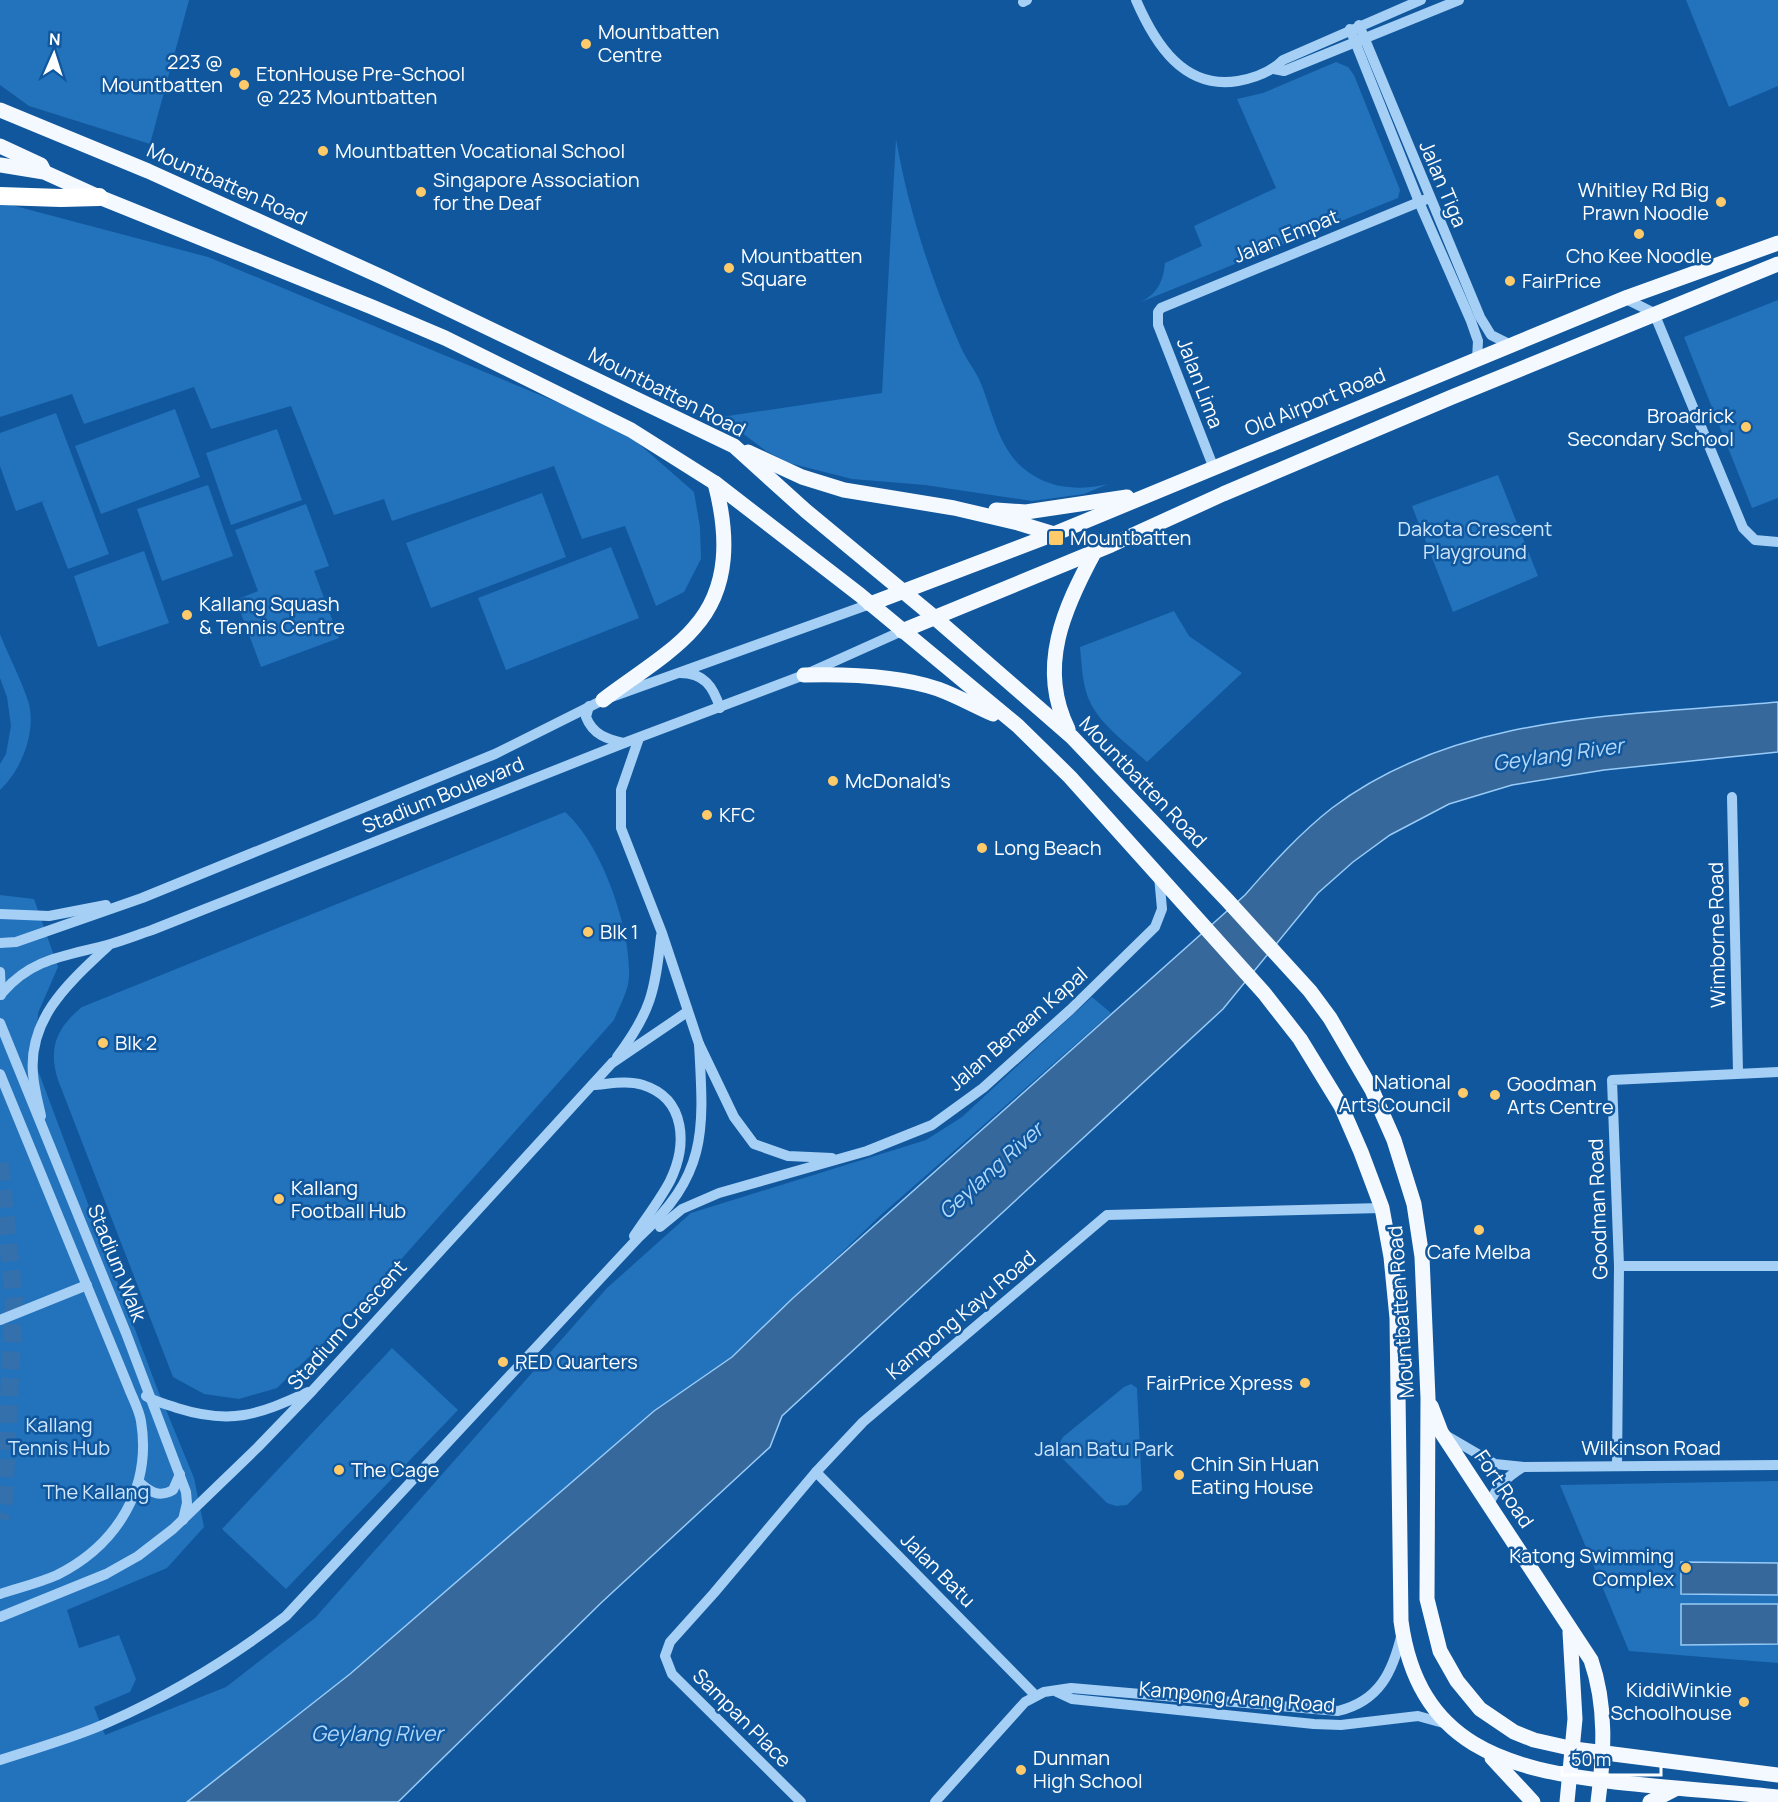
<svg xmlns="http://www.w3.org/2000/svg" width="1778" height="1802" font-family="Manrope,sans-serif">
	<rect width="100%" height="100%" fill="#10579d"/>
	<g fill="#2372bc">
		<path d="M0,0h189l-39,144 -121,-38 -29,-21z"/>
		<path d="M1686,0h92v86l-49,21z"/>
		<path d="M1336,62l12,5 6,8 46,115 -2,8 -257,104c17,-9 22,-21 24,-39l37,-17 -8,-20 82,-38 -39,-89 26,-6z"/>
		<path d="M896,139c12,69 35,140 63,204 5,13 14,24 20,36 13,29 18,67 44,89 25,21 55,23 85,16l-24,10 -52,7 -107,-16 -73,-6 -63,-16 -23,-12 -45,-34 161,-24z"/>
		<path d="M0,202l208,55 414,172 72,63 6,35 1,32 -17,33 -28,14 -31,-80 -43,13 -28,-73 -162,55 -8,-22 -50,16 -43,-109 -80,23 -17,-42 -110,37 -12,-30 -72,23z"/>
		<path d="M1778,300v198l-26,10 -68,-171z"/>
		<path d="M175,409l25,68 -99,37 -26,-68z"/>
		<path d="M56,413l53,141 -41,15 -26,-67 4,-2 -30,11 -16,-45v-33z"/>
		<path d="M277,429l25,71 -71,25 -25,-72z"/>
		<path d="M1498,475l40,101 -85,36 -41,-106z"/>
		<path d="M208,485l25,71 -71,25 -25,-72z"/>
		<path d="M542,493l24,64 -135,51 -25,-65z"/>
		<path d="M306,504l23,62 -15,5 25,67 -78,29 -25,-67 22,-9 -23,-61z"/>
		<path d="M611,547l28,71 -133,52 -28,-72z"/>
		<path d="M144,551l25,72 -71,24 -24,-71z"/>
		<path d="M1174,611l15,25 53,37 -95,89c-18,-17 -45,-36 -56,-58 -9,-17 -9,-38 -11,-57z"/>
		<path d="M0,634c9,23 22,47 29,70 7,30 -8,66 -29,86v-26l6,-10 5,-28 -4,-29 -7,-19z"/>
		<path d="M565,812c36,31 66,116 64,164 0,14 -10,31 -15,44l-266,299 -71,69 -38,11 -35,-5 -31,-17 -115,-297c-10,-31 -2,-52 24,-73z"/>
		<path d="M0,895l34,4 24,68 -20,46 -2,52 121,323 37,90 10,49 -37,41 -100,42 12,38 40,-13 17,44 -6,13 -36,15 11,28 121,-48 89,-69 292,-330 84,-75 235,-73 36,-23 130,-120 19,16 -229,201 -150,143 -78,54 -304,263 -163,128h-187z"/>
		<path d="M392,1348l66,62 -172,179 -64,-60z"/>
		<path d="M1131,1384l6,4 5,102 -15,15 -11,1 -9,-3 -45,-45 -3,-14 4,-7 61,-50z"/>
		<path d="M1778,1481v182l-149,-12 -69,-166z"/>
	</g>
	<g fill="#36689b" stroke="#98cbf8" stroke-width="1.5">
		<path d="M1778,702v50l-174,18 -92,15 -63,19 -59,31 -37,27 -35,31 -95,116 -441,407 -12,31 -168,155 -204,200h-211l163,-128 304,-263 78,-54 61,-59 452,-403c27,-31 55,-62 87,-87 127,-96 295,-92 446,-106z"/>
		<path d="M1681,1562l97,1v32l-97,-1z"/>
		<path d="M1681,1604h97v40l-97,1z"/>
	</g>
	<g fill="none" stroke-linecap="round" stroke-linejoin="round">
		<path stroke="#3470ac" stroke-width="18" stroke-dasharray="18 9" stroke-linecap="butt" d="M0,1163l14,135 -10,203 -4,18"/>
		<g stroke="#a6cff5" stroke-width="10">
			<path d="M1136,0c19,44 48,90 102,81 17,-3 33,-9 45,-21l138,-60"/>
			<path d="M1023,2l4,-2"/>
			<path d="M1359,25l121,292 11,18 20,10"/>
			<path d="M1350,29l69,173 52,119 7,20 -1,18"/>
			<path d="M1274,69l10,2 175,-71"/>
			<path d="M1624,298l30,15 89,215 12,12 23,2"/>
			<path d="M1213,466l-55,-141v-13l3,-4 268,-110"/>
			<path d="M680,673c24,0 33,13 40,35"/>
			<path d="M589,706l-3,11c7,18 21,22 38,26"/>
			<path d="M639,738l-18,52v38l41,105 37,111 35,73 20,27 34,12 44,2"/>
			<path d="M1732,797l6,275"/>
			<path d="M0,914l49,2 57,-11"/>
			<path d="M0,943l16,-1 126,-44 353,-144 108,-54 267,-96"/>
			<path d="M0,972l1,23"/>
			<path d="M2,993c30,-35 63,-37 105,-48 15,-4 30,-10 45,-15l472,-187 180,-68 98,-44"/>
			<path d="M0,1023l126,310 60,159 1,11 -4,17"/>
			<path d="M617,1057c34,-45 38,-66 44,-121"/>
			<path d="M0,1074l128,312c4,11 11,23 13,35 11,67 -24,124 -84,154 -18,8 -39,13 -57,19"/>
			<path d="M593,1085c16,-1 34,-5 50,0 44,14 44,61 27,96 -10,19 -24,37 -36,55"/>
			<path d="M41,1116c-3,-14 -7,-28 -8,-42 -5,-57 38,-93 75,-128"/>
			<path d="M660,1227l22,-18 37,-16 148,-42 65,-26 51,-37 87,-78 85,-83 7,-18 -3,-33"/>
			<path d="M1619,1266h159"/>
			<path d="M0,1320l87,-35"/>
			<path d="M146,1396c9,6 20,8 31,12 54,17 81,7 131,-16"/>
			<path d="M1447,1436l48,28 29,3 254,-2"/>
			<path d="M1617,1466l2,-200 -7,-186 166,-8"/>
			<path d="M816,1472l219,223"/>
			<path d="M139,1482c11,10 20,16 34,8l7,-16"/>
			<path d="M1489,1504c8,-18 18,-27 34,-37"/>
			<path d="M0,1617l106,-43 32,-18 35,-27 85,-82 55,-57 299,-327 75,-51"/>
			<path d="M1057,1692l15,7 242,25 27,1 77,-9 29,8"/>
			<path d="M0,1760c36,-12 74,-22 109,-38 63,-28 122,-64 177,-106l352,-378c70,-64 66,-106 61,-194"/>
			<path d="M801,1802l-129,-128 -7,-18 5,-14 44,-49 102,-121 47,-50 244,-207 275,-7"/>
			<path d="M935,1802l90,-100 19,-10 27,-4 267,23c42,-10 55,-40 64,-78"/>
		</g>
		<g stroke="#f4f9ff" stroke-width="15">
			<path d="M0,110l148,61 236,107 350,168 72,65 128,106 138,120 155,163 83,91 20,27 42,72 22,50 20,64 8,53 6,141 -1,201 13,52 17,30 23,28 34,23 20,8 40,9 204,26"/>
			<path d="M0,146l41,19 2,4"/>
			<path d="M0,165l44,7 55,25 273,110 73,31 186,92 84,53 145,112 158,131 52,51 194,216 36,46 41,67 20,46 21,56 9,49 6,61 4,303c17,125 105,148 214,161 54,6 109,10 163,15"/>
			<path d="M748,452l54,25 42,13 110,18 64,15 36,11"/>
			<path d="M996,510l30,2 101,-15"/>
			<path d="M870,604l184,-70 574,-237 150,-54"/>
			<path d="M902,631l209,-86 112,-51 229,-97 326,-133"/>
			<path d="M804,675c40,-1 96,1 134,14 19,7 37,17 55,25"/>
			<path d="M603,700c27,-21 70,-47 91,-72 37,-41 34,-95 21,-145"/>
			<path d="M1068,729c-31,-62 -4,-121 27,-178"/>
			<path d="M1431,1406l10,26 150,228c16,46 13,94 7,142"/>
			<path d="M1492,1758l41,44"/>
			<path d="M1567,1802l8,-83 -5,-87"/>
			<path d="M1650,1802l25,-13"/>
		</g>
		<path stroke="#fff" stroke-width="18" d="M0,196l61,2 38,-1"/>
	</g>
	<g fill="#ffca6a" stroke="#10579d" stroke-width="2">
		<circle cx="586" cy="44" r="6"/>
		<circle cx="235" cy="73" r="6"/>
		<circle cx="244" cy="85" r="6"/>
		<circle cx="323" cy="151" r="6"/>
		<circle cx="421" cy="192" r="6"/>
		<circle cx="1721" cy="202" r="6"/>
		<circle cx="1639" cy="234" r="6"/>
		<circle cx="729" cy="268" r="6"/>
		<circle cx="1510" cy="281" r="6"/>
		<circle cx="1746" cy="427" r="6"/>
		<rect x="1048" y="530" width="16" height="16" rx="3"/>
		<circle cx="187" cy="615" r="6"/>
		<circle cx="833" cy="781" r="6"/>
		<circle cx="707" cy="815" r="6"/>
		<circle cx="982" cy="848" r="6"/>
		<circle cx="588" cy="932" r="6"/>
		<circle cx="103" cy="1043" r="6"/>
		<circle cx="1463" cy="1093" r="6"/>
		<circle cx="1495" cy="1095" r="6"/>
		<circle cx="279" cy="1199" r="6"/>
		<circle cx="1479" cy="1230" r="6"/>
		<circle cx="503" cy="1362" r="6"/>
		<circle cx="1305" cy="1383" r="6"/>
		<circle cx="339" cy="1470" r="6"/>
		<circle cx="1179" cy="1475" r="6"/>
		<circle cx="1686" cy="1568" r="6"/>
		<circle cx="1744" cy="1702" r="6"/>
		<circle cx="1021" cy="1770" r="6"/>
	</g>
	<g text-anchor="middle" stroke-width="5" stroke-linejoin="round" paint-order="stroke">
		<g font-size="20" fill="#fff" stroke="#10579d" text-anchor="start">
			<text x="598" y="39">Mountbatten<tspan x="598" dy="23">Centre</tspan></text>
			<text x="223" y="69" text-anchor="end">223 @<tspan x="223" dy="23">Mountbatten</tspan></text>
			<text x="256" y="81">EtonHouse Pre-School<tspan x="256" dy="23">@ 223 Mountbatten</tspan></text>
			<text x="335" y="158">Mountbatten Vocational School</text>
			<text x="433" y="187">Singapore Association<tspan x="433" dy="23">for the Deaf</tspan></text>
			<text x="1709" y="197" text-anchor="end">Whitley Rd Big<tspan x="1709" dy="23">Prawn Noodle</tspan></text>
			<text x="741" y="263">Mountbatten<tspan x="741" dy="23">Square</tspan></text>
			<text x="1639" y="263" text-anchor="middle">Cho Kee Noodle</text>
			<text x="1522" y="288">FairPrice</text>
			<text x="1734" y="423" text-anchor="end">Broadrick<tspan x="1734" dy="23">Secondary School</tspan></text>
			<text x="1070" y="545">Mountbatten</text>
			<text x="199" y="611">Kallang Squash<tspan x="199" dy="23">&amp; Tennis Centre</tspan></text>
			<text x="845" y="788">McDonald's</text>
			<text x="719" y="822">KFC</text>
			<text x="994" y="855">Long Beach</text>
			<text x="600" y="939">Blk 1</text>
			<text x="115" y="1050">Blk 2</text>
			<text x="1451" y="1089" text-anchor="end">National<tspan x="1451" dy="23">Arts Council</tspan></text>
			<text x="1507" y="1091">Goodman<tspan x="1507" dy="23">Arts Centre</tspan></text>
			<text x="291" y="1195">Kallang<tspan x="291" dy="23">Football Hub</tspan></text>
			<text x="1479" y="1259" text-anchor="middle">Cafe Melba</text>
			<text x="515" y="1369">RED Quarters</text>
			<text x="1293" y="1390" text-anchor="end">FairPrice Xpress</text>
			<text x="1191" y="1471">Chin Sin Huan<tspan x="1191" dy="23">Eating House</tspan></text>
			<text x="351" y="1477">The Cage</text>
			<text x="1674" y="1563" text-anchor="end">Katong Swimming<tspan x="1674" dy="23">Complex</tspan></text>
			<text x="1732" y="1697" text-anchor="end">KiddiWinkie<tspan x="1732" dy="23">Schoolhouse</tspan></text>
			<text x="1033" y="1765">Dunman<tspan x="1033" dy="23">High School</tspan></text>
		</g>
		<g font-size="20" fill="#fff" stroke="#10579d">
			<text transform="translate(227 184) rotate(24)" y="7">Mountbatten Road</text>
			<text transform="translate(1443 184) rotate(67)" y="7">Jalan Tiga</text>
			<text transform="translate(1286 236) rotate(-22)" y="7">Jalan Empat</text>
			<text transform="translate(1200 383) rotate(69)" y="7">Jalan Lima</text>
			<text transform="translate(667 392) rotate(27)" y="7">Mountbatten Road</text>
			<text transform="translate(1315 402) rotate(-22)" y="7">Old Airport Road</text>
			<text transform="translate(1143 782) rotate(46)" y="7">Mountbatten Road</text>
			<text transform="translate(443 795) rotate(-22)" y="7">Stadium Boulevard</text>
			<text transform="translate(1717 935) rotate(-91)" y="7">Wimborne Road</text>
			<text transform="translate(1018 1029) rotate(-41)" y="7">Jalan Benaan Kapal</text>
			<text transform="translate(1598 1209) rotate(-92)" y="7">Goodman Road</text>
			<text transform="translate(117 1263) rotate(68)" y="7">Stadium Walk</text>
			<text transform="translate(1401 1312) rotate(-94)" y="7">Mountbatten Road</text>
			<text transform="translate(961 1315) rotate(-40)" y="7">Kampong Kayu Road</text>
			<text transform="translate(347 1325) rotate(-48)" y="7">Stadium Crescent</text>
			<text x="1651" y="1455">Wilkinson Road</text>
			<text transform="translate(1504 1489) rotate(56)" y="7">Fort Road</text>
			<text transform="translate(938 1570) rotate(45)" y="7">Jalan Batu</text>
			<text transform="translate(1237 1697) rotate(5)" y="7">Kampong Arang Road</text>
			<text transform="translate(742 1718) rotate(45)" y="7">Sampan Place</text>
		</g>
		<g font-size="20" fill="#cfe7fe" stroke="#10579d">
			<text x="1475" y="536">Dakota Crescent<tspan x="1475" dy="23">Playground</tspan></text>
			<text x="59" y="1432">Kallang<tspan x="59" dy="23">Tennis Hub</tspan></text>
			<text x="1104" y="1456">Jalan Batu Park</text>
			<text x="96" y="1499">The Kallang</text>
		</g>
		<g font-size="21" font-style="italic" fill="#b2d8fb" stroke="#10579d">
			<text transform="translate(1558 755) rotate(-8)" y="7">Geylang River</text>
			<text transform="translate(991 1171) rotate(-42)" y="7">Geylang River</text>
			<text x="377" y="1741">Geylang River</text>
		</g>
	</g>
	<g transform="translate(54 54) rotate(3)" stroke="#10579d" stroke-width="4.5" paint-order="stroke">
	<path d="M0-4.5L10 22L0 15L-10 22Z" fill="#ffffff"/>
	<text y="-9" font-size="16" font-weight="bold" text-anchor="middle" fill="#ffffff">N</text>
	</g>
	<path d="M1562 1766v9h99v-9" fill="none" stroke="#ffffff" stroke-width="3"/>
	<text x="1571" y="1766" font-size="18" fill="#ffffff" stroke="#10579d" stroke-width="4.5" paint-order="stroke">50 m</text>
</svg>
